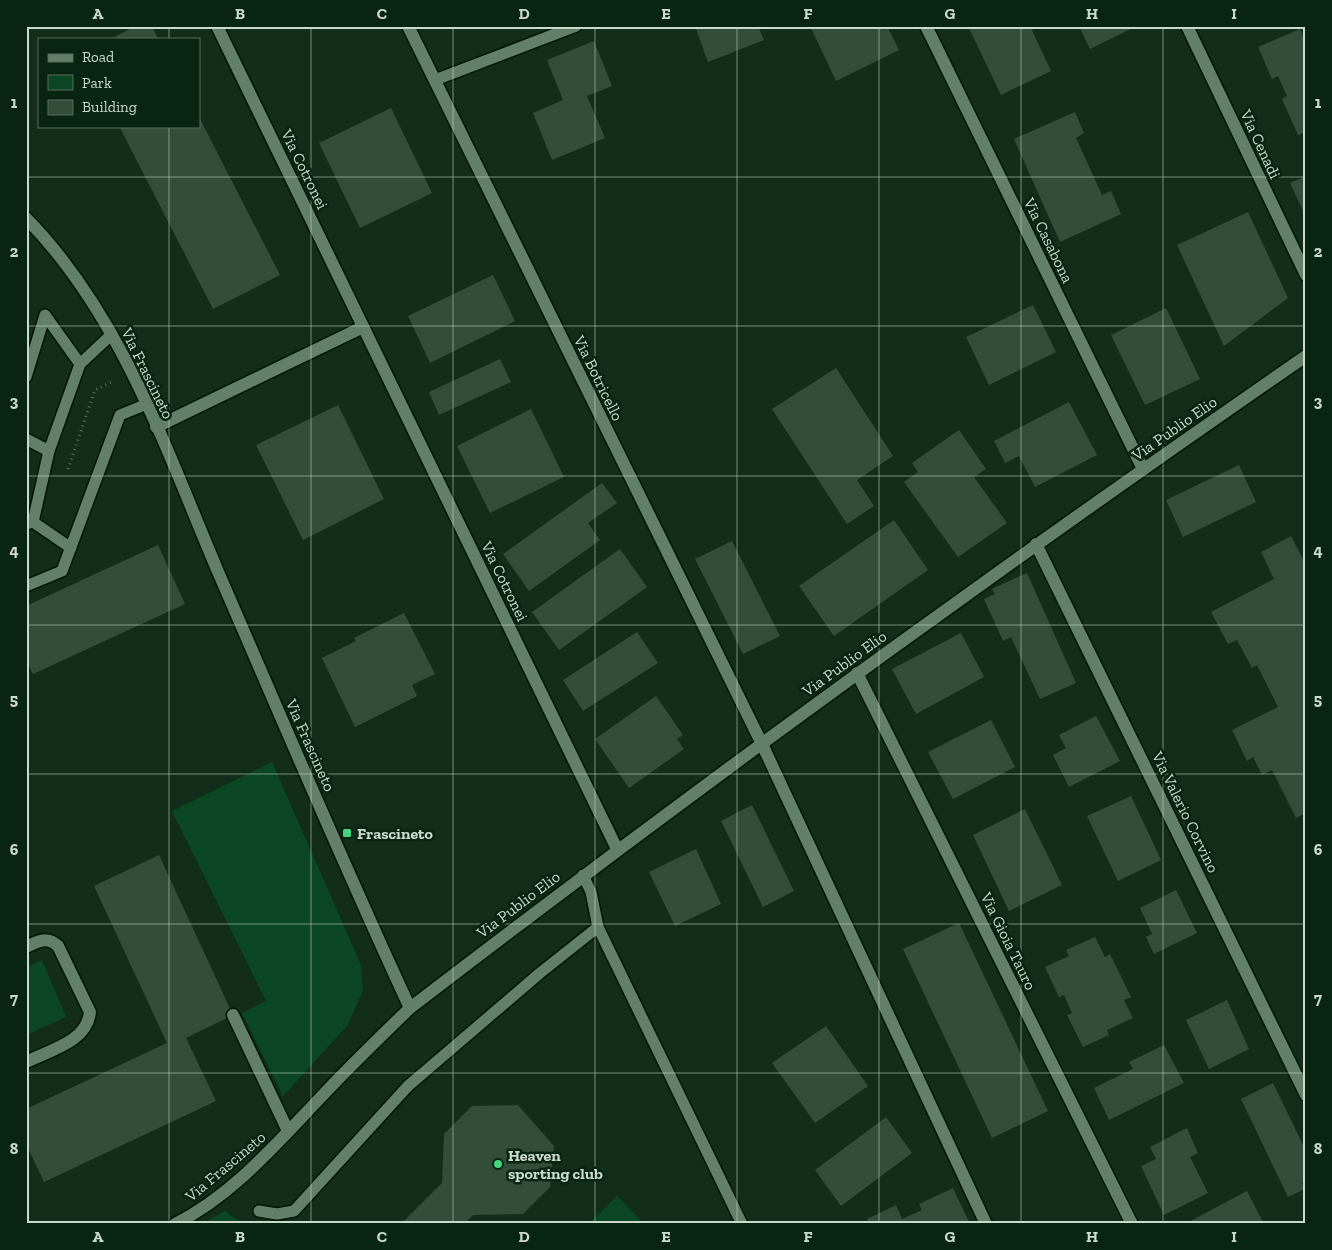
<svg xmlns="http://www.w3.org/2000/svg" width="1332" height="1250" font-family="'Zilla Slab',serif">
	<rect width="100%" height="100%" fill="#122e1b"/>
	<g fill="#0b4724">
		<path d="M272,762l89,203 2,26 -16,35 -64,70 -41,-83 24,-12 -94,-190z"/>
		<path d="M42,960l24,57 -40,18v-67z"/>
		<path d="M617,1196l27,28h-56z"/>
		<path d="M225,1211l17,13h-40z"/>
	</g>
	<g fill="#324e3a">
		<path d="M135,26h17l6,13h-47z"/>
		<path d="M695,26h63l6,14 -56,22z"/>
		<path d="M810,26h72l2,4 4,-2 11,22 -63,31z"/>
		<path d="M968,26h62l21,45 -50,24z"/>
		<path d="M1079,26h58l-47,23z"/>
		<path d="M1300,29l6,13v90l-8,3 -16,-36 5,-3 -9,-20 -6,3 -14,-32z"/>
		<path d="M594,41l18,45 -25,10 18,42 -53,22 -19,-47 30,-13 -16,-40z"/>
		<path d="M391,108l41,85 -72,35 -41,-85z"/>
		<path d="M1075,112l9,21 -8,5 26,57 9,-4 10,23 -61,28 -46,-103z"/>
		<path d="M199,117l81,158 -67,34 -94,-183h80z"/>
		<path d="M1306,176v41l-16,-34z"/>
		<path d="M1248,212l40,86 -64,48 -47,-101z"/>
		<path d="M493,275l22,46 -85,42 -22,-47z"/>
		<path d="M1033,305l23,47 -67,33 -23,-48z"/>
		<path d="M1166,308l34,71 -55,26 -34,-70z"/>
		<path d="M500,359l11,23 -72,33 -10,-23z"/>
		<path d="M836,368l57,88 -36,24 17,26 -27,18 -75,-115z"/>
		<path d="M1069,402l28,53 -62,32 -16,-31 -14,7 -11,-22z"/>
		<path d="M338,405l46,94 -81,41 -47,-95z"/>
		<path d="M531,409l33,68 -74,36 -33,-67z"/>
		<path d="M959,430l27,39 -12,8 33,46 -49,34 -54,-75 14,-10 -6,-9z"/>
		<path d="M1239,465l17,37 -73,35 -17,-37z"/>
		<path d="M602,483l15,20 -29,20 12,17 -71,51 -26,-37z"/>
		<path d="M894,520l34,50 -94,66 -35,-50z"/>
		<path d="M1291,536l15,29v248l-10,5 -24,-48 -10,5 -9,-18 -6,4 -15,-31 46,-23 -21,-42 -5,3 -15,-28 -9,4 -17,-32 63,-33 -13,-27z"/>
		<path d="M732,541l48,95 -37,18 -48,-95z"/>
		<path d="M158,545l27,59 -152,70 -7,-14v-54z"/>
		<path d="M620,549l27,38 -88,63 -27,-38z"/>
		<path d="M1027,573l49,110 -36,16 -29,-62 -8,4 -19,-42 11,-5 -3,-5z"/>
		<path d="M404,613l31,61 -23,11 5,11 -62,31 -33,-69 34,-17 -2,-3z"/>
		<path d="M637,632l21,31 -75,48 -20,-31z"/>
		<path d="M961,633l23,44 -68,37 -24,-45z"/>
		<path d="M656,696l27,39 -6,4 7,10 -55,39 -34,-49z"/>
		<path d="M1096,716l24,45 -51,26 -16,-32 13,-7 -7,-13z"/>
		<path d="M991,720l24,47 -62,32 -25,-47z"/>
		<path d="M1131,796l30,64 -43,21 -31,-65z"/>
		<path d="M752,805l42,86 -31,16 -42,-86z"/>
		<path d="M1025,809l37,76 -53,26 -36,-76z"/>
		<path d="M696,849l25,55 -46,22 -26,-54z"/>
		<path d="M159,855l74,160 -47,23 30,63 -172,81 -18,-38v-35l141,-66 -73,-157z"/>
		<path d="M1176,890l21,43 -43,21 -8,-17 6,-3 -12,-26z"/>
		<path d="M959,923l89,188 -56,27 -89,-189z"/>
		<path d="M1095,937l10,20 5,-3 21,43 -7,3 9,18 -26,12 2,5 -26,12 -16,-32 5,-2 -8,-18 -5,2 -14,-30 24,-11 -3,-6z"/>
		<path d="M1227,1000l22,49 -40,20 -23,-49z"/>
		<path d="M826,1026l42,60 -53,37 -43,-60z"/>
		<path d="M1164,1045l20,38 -75,37 -15,-32 39,-19 -4,-7z"/>
		<path d="M1273,1083l33,68v30l-4,2 3,6 -17,8 -47,-98z"/>
		<path d="M518,1105l36,41 -4,41 -27,27 -50,1 -9,9h-63l41,-41 2,-49 28,-28z"/>
		<path d="M886,1117l26,36 -71,53 -26,-36z"/>
		<path d="M1187,1128l11,25 -8,4 18,36 -44,22 -23,-49 15,-7 -6,-12z"/>
		<path d="M953,1188l17,36h-101l-2,-5 29,-14 6,14 20,-9 -3,-6z"/>
		<path d="M1247,1191l17,33h-79z"/>
	</g>
	<g fill="none" stroke-linecap="round" stroke-linejoin="round">
		<defs>
			<g id="lane">
				<path d="M435,80l141,-54"/>
				<path d="M80,364l32,-30"/>
				<path d="M26,377l19,-62 35,49 -31,87 -16,71 -7,2"/>
				<path d="M26,439l23,12"/>
				<path d="M33,522l38,26"/>
				<path d="M26,586l36,-15 58,-156 27,-11"/>
				<path d="M583,875l8,17 7,35 144,297"/>
				<path d="M259,1211l18,3 17,-3 114,-125 132,-113 58,-46"/>
			</g>
			<g id="street">
				<path d="M217,26l400,823"/>
				<path d="M408,26l354,718 224,480"/>
				<path d="M926,26l217,443"/>
				<path d="M1187,26l119,249"/>
				<path d="M26,218c96,98 140,232 193,356 63,145 124,290 191,434 -30,29 -60,58 -89,89 -44,46 -88,98 -146,127"/>
				<path d="M156,427l207,-100"/>
				<path d="M1036,544l270,551"/>
				<path d="M857,673l275,551"/>
				<path d="M26,947c12,-6 21,-11 32,-1l32,66c-3,30 -40,38 -64,50"/>
				<path d="M410,1008c293,-225 592,-442 896,-652"/>
				<path d="M233,1015l55,116"/>
			</g>
		</defs>
		<use href="#lane" stroke="#001605" stroke-width="14"/>
		<use href="#street" stroke="#001605" stroke-width="15"/>
		<path stroke="#566d5d" stroke-width="3" stroke-dasharray="1 4" stroke-linecap="butt" d="M68,469l27,-79 17,-8"/>
		<use href="#lane" stroke="#628069" stroke-width="11"/>
		<use href="#street" stroke="#628069" stroke-width="12"/>
	</g>
	<path fill="none" stroke="#cadace" stroke-width="1" stroke-opacity="0.55" d="M169,26v13M311,26v1198M453,26v1198M595,26v1198M737,26v1198M879,26v1198M1021,26v1198M1163,26v1198M169,126v1098M26,177h1280M26,326h1280M26,476h1280M26,625h1280M26,774h1280M26,924h1280M26,1073h1280"/>
	<g fill="#42d77c" stroke="#082412" stroke-width="2">
		<rect x="342" y="828" width="10" height="10" rx="2.5"/>
		<circle cx="498" cy="1164" r="5"/>
	</g>
	<g text-anchor="middle" stroke-width="5" stroke-linejoin="round" paint-order="stroke">
		<g font-size="16" fill="#cadace" stroke="#082412">
			<text transform="translate(1261 144) rotate(65)" y="6">Via Cenadi</text>
			<text transform="translate(305 169) rotate(64)" y="6">Via Cotronei</text>
			<text transform="translate(1049 240) rotate(64)" y="6">Via Casabona</text>
			<text transform="translate(148 373) rotate(64)" y="6">Via Frascineto</text>
			<text transform="translate(599 378) rotate(64)" y="6">Via Botricello</text>
			<text transform="translate(1174 428) rotate(-35)" y="6">Via Publio Elio</text>
			<text transform="translate(505 581) rotate(64)" y="6">Via Cotronei</text>
			<text transform="translate(844 663) rotate(-36)" y="6">Via Publio Elio</text>
			<text transform="translate(311 745) rotate(66)" y="6">Via Frascineto</text>
			<text transform="translate(1186 812) rotate(64)" y="6">Via Valerio Corvino</text>
			<text transform="translate(518 904) rotate(-37)" y="6">Via Publio Elio</text>
			<text transform="translate(1009 941) rotate(64)" y="6">Via Gioia Tauro</text>
			<text transform="translate(225 1166) rotate(-40)" y="6">Via Frascineto</text>
		</g>
		<g font-size="16" font-weight="bold" fill="#cadace" stroke="#082412" text-anchor="start">
			<text x="357" y="839">Frascineto</text>
			<text x="508" y="1161">Heaven<tspan x="508" dy="18">sporting club</tspan></text>
		</g>
	</g>
	<rect width="1332" height="1250" fill="none" stroke="#082412" stroke-width="55"/>
	<rect x="38" y="38" width="162" height="90" fill="#082412" stroke="#566d5d"/>
	<rect x="48" y="54" width="25" height="8" fill="#628069" stroke="#566d5d"/>
	<text x="82" y="62" font-size="15" fill="#cadace">Road</text>
	<rect x="48" y="75" width="25" height="15" fill="#0b4724" stroke="#566d5d"/>
	<text x="82" y="88" font-size="15" fill="#cadace">Park</text>
	<rect x="48" y="100" width="25" height="15" fill="#324e3a" stroke="#566d5d"/>
	<text x="82" y="112" font-size="15" fill="#cadace">Building</text>
	<rect x="28" y="28" width="1276" height="1194" fill="none" stroke="#cadace" stroke-width="2"/>
	<g font-size="16" text-anchor="middle" font-weight="bold" fill="#cadace">
		<text x="98" y="19">A</text>
		<text x="240" y="19">B</text>
		<text x="382" y="19">C</text>
		<text x="524" y="19">D</text>
		<text x="666" y="19">E</text>
		<text x="808" y="19">F</text>
		<text x="950" y="19">G</text>
		<text x="1092" y="19">H</text>
		<text x="1234" y="19">I</text>
		<text x="14" y="108">1</text>
		<text x="1318" y="108">1</text>
		<text x="14" y="257">2</text>
		<text x="1318" y="257">2</text>
		<text x="14" y="407">3</text>
		<text x="1318" y="407">3</text>
		<text x="14" y="556">4</text>
		<text x="1318" y="556">4</text>
		<text x="14" y="705">5</text>
		<text x="1318" y="705">5</text>
		<text x="14" y="855">6</text>
		<text x="1318" y="855">6</text>
		<text x="14" y="1004">7</text>
		<text x="1318" y="1004">7</text>
		<text x="14" y="1154">8</text>
		<text x="1318" y="1154">8</text>
		<text x="98" y="1242">A</text>
		<text x="240" y="1242">B</text>
		<text x="382" y="1242">C</text>
		<text x="524" y="1242">D</text>
		<text x="666" y="1242">E</text>
		<text x="808" y="1242">F</text>
		<text x="950" y="1242">G</text>
		<text x="1092" y="1242">H</text>
		<text x="1234" y="1242">I</text>
	</g>
</svg>
